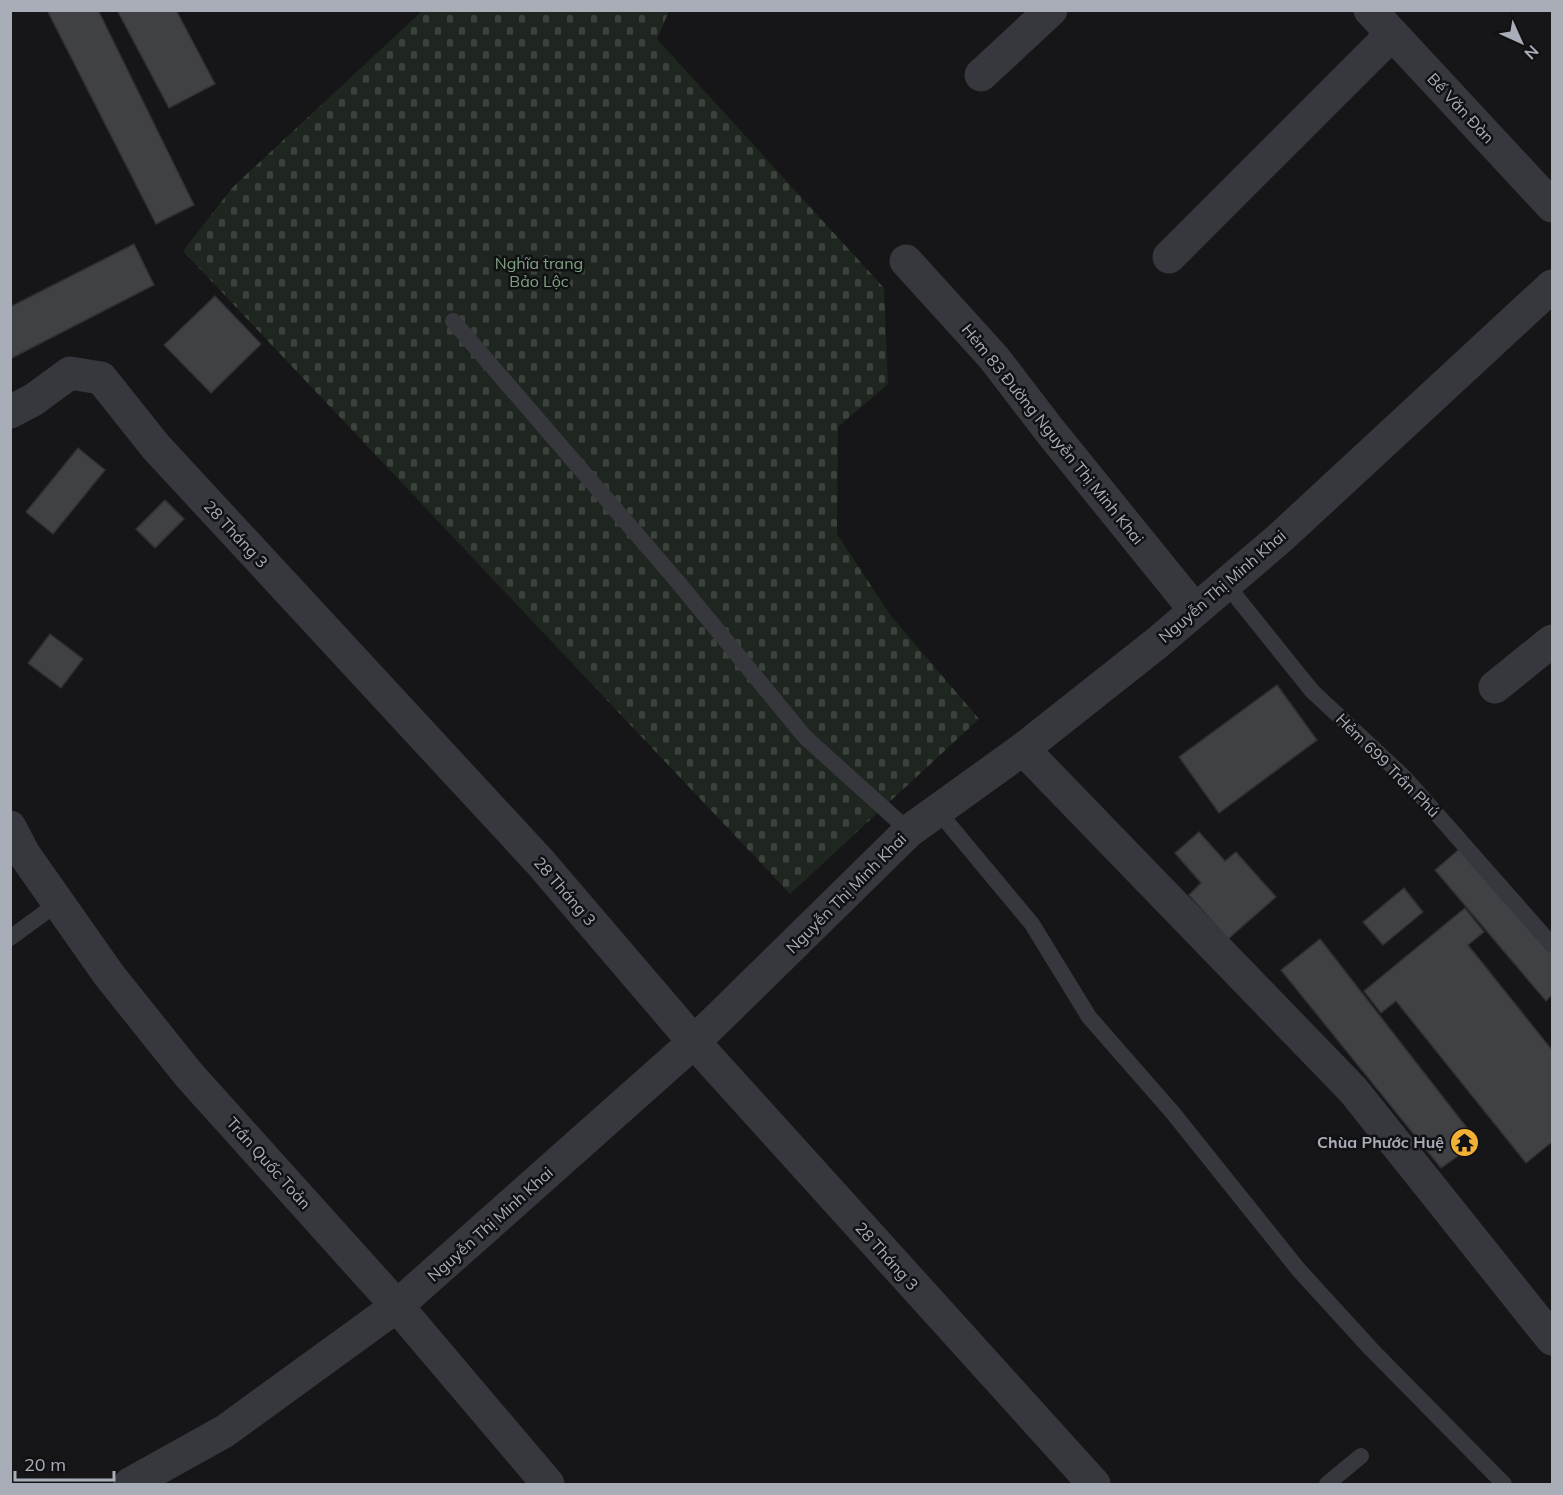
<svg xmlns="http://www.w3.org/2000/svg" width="1563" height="1495" font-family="Mulish,sans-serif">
	<defs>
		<pattern id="cemetery-stones" width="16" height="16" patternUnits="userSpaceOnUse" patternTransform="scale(1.5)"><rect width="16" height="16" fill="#1e261f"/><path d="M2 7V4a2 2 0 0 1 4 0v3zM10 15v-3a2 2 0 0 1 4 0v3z" fill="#3c433d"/></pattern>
	</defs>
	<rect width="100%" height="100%" fill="#161618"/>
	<path fill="url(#cemetery-stones)" d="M422,11h247l-12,28 227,249 4,96 -50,43 -1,107 54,82 88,103 -189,175 -607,-643 50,-64z"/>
	<g fill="#404145" stroke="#303034" stroke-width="1.5">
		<path d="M47,10h51l96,195 -38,19z"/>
		<path d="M117,10h59l39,74 -46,24z"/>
		<path d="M134,244l20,41 -144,74v-52z"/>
		<path d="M215,296l46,48 -50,49 -47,-48z"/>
		<path d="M78,448l27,22 -52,64 -27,-22z"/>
		<path d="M165,500l19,19 -29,29 -19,-19z"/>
		<path d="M50,634l33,25 -22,29 -33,-25z"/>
		<path d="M1277,685l40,55 -98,73 -40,-56z"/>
		<path d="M1199,832l26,29 11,-9 40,45 -48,42 -39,-44 12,-12 -26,-30z"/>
		<path d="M1464,845l88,104v46l-6,6 -111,-131z"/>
		<path d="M1404,888l19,24 -40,33 -20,-23z"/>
		<path d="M1465,908l19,24 -16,13 84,105v92l-26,21 -130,-162 -15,12 -17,-22z"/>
		<path d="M1320,939l158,203 -37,26 -160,-198z"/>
	</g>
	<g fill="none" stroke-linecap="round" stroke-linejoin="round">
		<g stroke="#37383d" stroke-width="16">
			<path d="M453,321l224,260 128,156 104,94"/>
			<path d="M1226,584l86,107 93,87 147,167"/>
			<path d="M937,810l95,114 57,93 84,96 125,156 73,80 133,135"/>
			<path d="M10,938l48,-35"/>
			<path d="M1327,1484l34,-28"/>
		</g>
		<g stroke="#37383d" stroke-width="33">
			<path d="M1370,10l182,196"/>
			<path d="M981,75l70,-65"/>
			<path d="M1169,257l223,-223"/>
			<path d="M906,261l88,97 56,73 145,179"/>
			<path d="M10,412l23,-12 37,-27 31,5 55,69 384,415 154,180 400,442"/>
			<path d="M1495,687l57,-46"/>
			<path d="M1023,749l330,341 199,249"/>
			<path d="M10,827l14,27 85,121 80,100 208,231 151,178"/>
			<path d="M130,1484l95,-53 172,-125 297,-264 215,-211 114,-82 134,-106 124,-106 271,-251"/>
		</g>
	</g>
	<defs>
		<symbol id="temple-disc" viewBox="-11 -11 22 22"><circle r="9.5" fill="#f2b134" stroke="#111113"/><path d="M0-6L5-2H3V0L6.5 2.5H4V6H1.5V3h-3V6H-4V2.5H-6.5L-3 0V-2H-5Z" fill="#111"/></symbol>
	</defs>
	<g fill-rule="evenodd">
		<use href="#temple-disc" x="1448" y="1126" width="33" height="33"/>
	</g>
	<g text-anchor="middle" stroke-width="5" stroke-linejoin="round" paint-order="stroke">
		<g font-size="16" fill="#a8adb8" stroke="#111113">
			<text transform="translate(1461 108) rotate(47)" y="6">Bế Văn Đàn</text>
			<text transform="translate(1053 434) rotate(51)" y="6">Hẻm 83 Đường Nguyễn Thị Minh Khai</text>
			<text transform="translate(236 534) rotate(47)" y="6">28 Tháng 3</text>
			<text transform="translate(1222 586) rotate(-41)" y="6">Nguyễn Thị Minh Khai</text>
			<text transform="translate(1388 765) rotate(45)" y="6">Hẻm 699 Trần Phú</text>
			<text transform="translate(565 891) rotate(49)" y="6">28 Tháng 3</text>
			<text transform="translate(846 893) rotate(-45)" y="6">Nguyễn Thị Minh Khai</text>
			<text transform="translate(269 1163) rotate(48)" y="6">Trần Quốc Toản</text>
			<text transform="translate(490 1224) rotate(-42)" y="6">Nguyễn Thị Minh Khai</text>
			<text transform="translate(887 1256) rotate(48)" y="6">28 Tháng 3</text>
		</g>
		<g font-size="16" fill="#7fa381" stroke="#111113">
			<text x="539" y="269">Nghĩa trang<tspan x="539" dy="18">Bảo Lộc</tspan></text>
		</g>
		<g font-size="16" font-weight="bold" fill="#a8adb8" stroke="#111113" text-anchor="end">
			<text x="1444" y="1148">Chùa Phước Huệ</text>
		</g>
	</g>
	<rect width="1563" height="1495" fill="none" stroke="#a8adb8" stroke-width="24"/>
	<g transform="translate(1521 42) rotate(135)" stroke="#111113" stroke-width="4.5" paint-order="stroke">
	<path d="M0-4.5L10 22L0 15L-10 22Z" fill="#a8adb8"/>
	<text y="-9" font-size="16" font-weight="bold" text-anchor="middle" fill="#a8adb8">N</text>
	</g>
	<path d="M15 1471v9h99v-9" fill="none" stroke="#a8adb8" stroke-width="3"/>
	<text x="24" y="1471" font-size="18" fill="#a8adb8" stroke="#111113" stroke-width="4.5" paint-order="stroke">20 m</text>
</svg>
